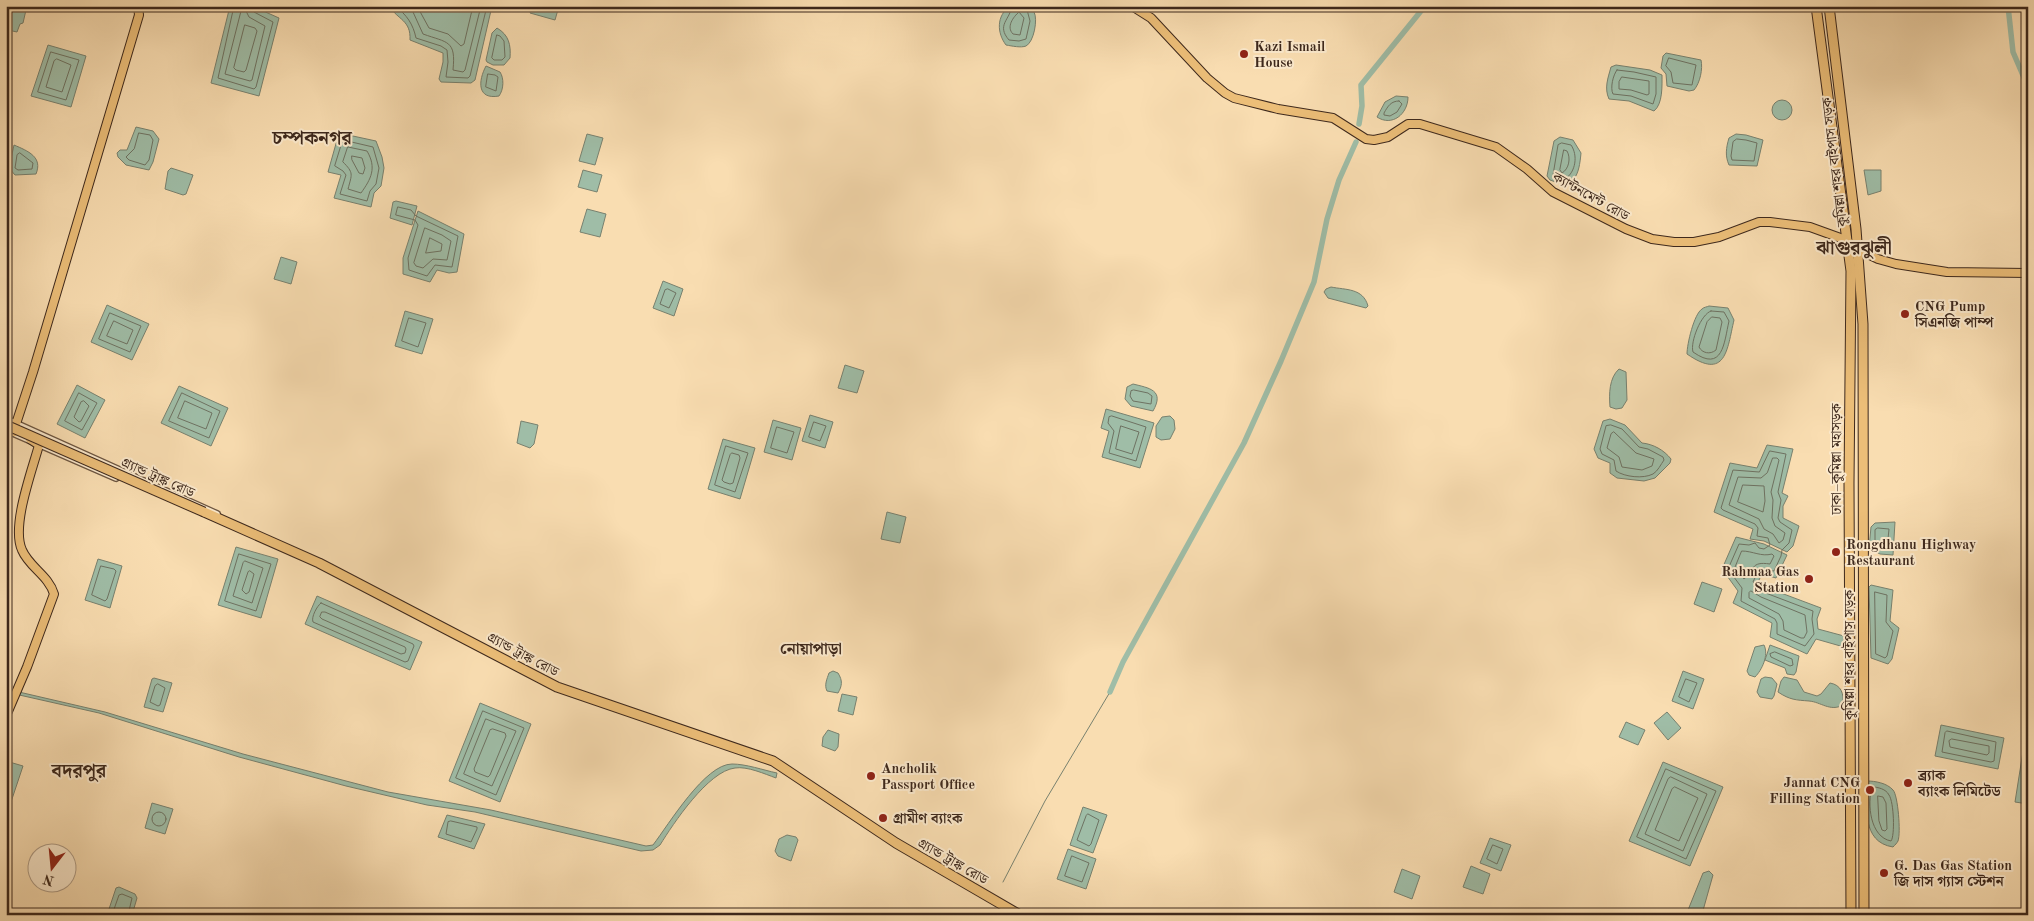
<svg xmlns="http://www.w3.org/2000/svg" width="2034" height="921" font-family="'Old Standard TT','Noto Serif Bengali',serif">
	<rect width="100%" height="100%" fill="#f9ddb1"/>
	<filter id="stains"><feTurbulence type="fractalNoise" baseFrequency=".004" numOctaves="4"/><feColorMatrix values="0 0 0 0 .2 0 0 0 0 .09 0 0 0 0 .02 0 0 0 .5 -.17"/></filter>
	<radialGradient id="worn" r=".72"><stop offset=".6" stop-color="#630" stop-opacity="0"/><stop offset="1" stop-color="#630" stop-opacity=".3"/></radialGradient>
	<g fill="#9fbda7" stroke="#78816f">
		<path d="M14,6l12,4 -3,13 -3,1 -3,8 -9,-2 -1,-3z"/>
		<path d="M230,6h22l27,12 -20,78 -48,-13z"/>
		<path d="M389,6h103l-17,74 -4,3 -30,-1 -2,-3 4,-17v-9l-33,-13c1,-20 -12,-20 -21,-34z"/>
		<path d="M532,6h27l-4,14 -25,-7z"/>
		<path d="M1010,6h19c1,1 5,5 5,6 4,7 0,30 -8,34 -5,2 -14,0 -20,-1 -9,-12 -10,-29 4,-39z"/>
		<path d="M497,28c12,7 14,17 13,30l-6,7h-11l-6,-3 -1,-2 6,-27z"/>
		<path d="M48,45l38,11 -15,51 -40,-11z"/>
		<path d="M1666,53l35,7c2,9 -1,23 -7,30l-5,1 -22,-5 -1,-12 -5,-6 2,-12z"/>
		<path d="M1616,65l34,5 12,5c0,10 1,29 -8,36l-25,-10 -20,-2c-5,-11 -1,-21 2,-32z"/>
		<path d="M486,66l14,6c4,6 4,17 -1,24 -22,4 -21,-15 -13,-30z"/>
		<path d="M1396,96l12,1c0,17 -16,30 -31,20l8,-15z"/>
		<circle cx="1782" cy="110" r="10"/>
		<path d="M136,127l17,4 6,8 -6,23 -4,8 -23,-5 -8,-8 -1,-4 3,-3h7z"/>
		<path d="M339,133l37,8 6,16 2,11 -3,18 -7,7 -3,14 -37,-9 7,-23 -13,-3z"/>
		<path d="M587,134l16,4 -8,27 -16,-4z"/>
		<path d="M1736,134l10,1 17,5 -6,26 -28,-1c-4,-9 -3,-17 0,-27z"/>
		<path d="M1560,137l13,3 8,13c-2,22 -6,37 -31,27l-3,-4 7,-35z"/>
		<path d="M14,145c14,6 29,12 22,29l-21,1 -6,-7z"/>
		<path d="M171,168l22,7 -7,19 -3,1 -18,-6 3,-18z"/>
		<path d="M583,170l19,5 -5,17 -19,-5z"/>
		<path d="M1864,170h17v21l-13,4z"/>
		<path d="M396,201l21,5 -5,19 -22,-7 3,-16z"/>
		<path d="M587,209l19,5 -6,23 -20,-5z"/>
		<path d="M418,211l46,23 -7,38 -8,1 -12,-3 -7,12 -27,-8v-16z"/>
		<path d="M281,257l16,5 -6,22 -17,-5z"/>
		<path d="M663,281l20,8 -9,27 -21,-8z"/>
		<path d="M1331,287c15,3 32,1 37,19l-2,2 -38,-10 -4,-6 2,-3z"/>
		<path d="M107,305l42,19 -17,36 -41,-18z"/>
		<path d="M1709,306l19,2 6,12c-7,30 -8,61 -47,34 0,-10 7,-40 15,-45 2,-2 5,-2 7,-3z"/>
		<path d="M405,311l28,8 -11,35 -27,-8z"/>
		<path d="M845,365l19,6 -7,22 -19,-5z"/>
		<path d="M1619,369l7,3 1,28 -5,8 -6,1 -6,-2c-1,-13 -1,-29 9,-38z"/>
		<path d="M1133,384c16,4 32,6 20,27l-22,-5 -6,-7 2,-12z"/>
		<path d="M77,385l28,15 -20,38 -28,-14z"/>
		<path d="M179,386l49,22 -17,38 -50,-23z"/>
		<path d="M1106,409l48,14 -14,45 -38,-11 7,-26 -8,-3z"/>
		<path d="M810,415l23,7 -8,26 -23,-7z"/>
		<path d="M1170,416l4,4 1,9 -5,10 -9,1 -5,-3v-11l6,-9z"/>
		<path d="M1610,419l15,6 17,18c11,1 22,7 29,16l-1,4 -15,15 -11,3 -27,-3 -7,-5v-10l-12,-5 -4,-9 9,-28z"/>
		<path d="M773,420l28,8 -9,32 -28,-8z"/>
		<path d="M521,421l17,4 -4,19 -4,4 -13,-5z"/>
		<path d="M723,439l32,9 -15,51 -32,-10z"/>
		<path d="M1767,445l26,4 -11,44 6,3 -5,10v12l16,8 -6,20 -6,6 -23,-11 -14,-2 3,-10 -39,-17 16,-49 27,5z"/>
		<path d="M887,512l19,5 -6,26 -19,-4z"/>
		<path d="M1895,522l-2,33 -13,-1 -11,-6 2,-21 4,-4z"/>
		<path d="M1736,537l28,7 23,11 -11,23 -14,-4 -4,8 7,5 56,21 -4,11 1,10 26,7v11l-28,-8 -9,15 -37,-17 2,-14 -39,-20 5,-12 -16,-22z"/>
		<path d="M236,547l42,12 -17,59 -43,-13z"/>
		<path d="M98,559l24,7 -12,42 -25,-8z"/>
		<path d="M1702,582l20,7 -8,23 -20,-8z"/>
		<path d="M1871,585l22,5 -3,31 9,7 -7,31 -4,5 -17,-6 -2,-71z"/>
		<path d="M317,596l105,46 -12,28 -105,-46z"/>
		<path d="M1764,645c5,10 -2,25 -9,32l-6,-2 -2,-4 8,-24z"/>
		<path d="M1770,645l29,11 -3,16 -2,3 -7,-1 -2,-6 -20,-8z"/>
		<path d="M833,671l5,2c5,8 4,13 0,20l-11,-2c-3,-6 0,-12 2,-18z"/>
		<path d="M1683,671l21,8 -11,30 -21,-8z"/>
		<path d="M1765,677l7,1 5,6 -3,12 -2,3 -12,-2 -3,-5 4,-13z"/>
		<path d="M1784,677l13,3 7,12 13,4 4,-2 9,-11c11,2 14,10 13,22 -13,7 -22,-3 -34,-4 -13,-1 -19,-1 -31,-9l3,-11z"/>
		<path d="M154,678l18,5 -9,29 -19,-5 8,-28z"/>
		<path d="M6,689l99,23 138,42 145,38 103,18 155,36 7,-1c16,-21 52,-81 79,-81 14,0 31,6 45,9l-1,5c-11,-4 -29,-12 -41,-10 -27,3 -62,56 -75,77l-7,5 -12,1 -166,-39 -48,-7 -81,-19 -107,-29 -140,-44 -93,-21z"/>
		<path d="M842,694l15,3 -4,18 -15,-4z"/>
		<path d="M480,703l51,21 -31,78 -51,-21z"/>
		<path d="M1667,712l14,16 -13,12 -14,-17z"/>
		<path d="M1626,722l19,8 -7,15 -19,-8z"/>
		<path d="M1941,725l63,13 -6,31 -63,-13z"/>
		<path d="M828,730l11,4 -1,13 -3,4 -13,-5 1,-9z"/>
		<path d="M2024,745h4v59l-13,-2z"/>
		<path d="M6,761l17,5 -13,39 -4,-2z"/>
		<path d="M1663,762l60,25 -33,79 -61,-25z"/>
		<path d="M1867,781c8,0 20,2 26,9 5,5 8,43 5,51 -1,2 -3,4 -5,6 -32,-5 -26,-41 -26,-66z"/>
		<path d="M152,803l21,6 -8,25 -20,-6z"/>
		<path d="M1083,807l24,8 -14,38 -23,-8z"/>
		<path d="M447,815l38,9 -11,25 -36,-12z"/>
		<path d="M787,835l9,2 2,3 -7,21 -13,-5 -3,-5 4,-12z"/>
		<path d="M1490,838l21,7 -10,26 -21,-8z"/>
		<path d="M1068,849l28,10 -10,30 -29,-10z"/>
		<path d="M1471,866l19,8 -7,20 -20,-7z"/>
		<path d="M1402,869l18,7 -8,23 -18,-7z"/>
		<path d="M1709,871l4,4 -11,39 -16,1 17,-42z"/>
		<path d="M119,887l16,7 2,4 -5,17h-25l9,-27z"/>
	</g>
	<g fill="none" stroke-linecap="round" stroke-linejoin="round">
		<g stroke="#6e7262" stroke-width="1">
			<path d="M234,6l-16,72 36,11 2,-2 17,-65 -19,-10 -3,-6"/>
			<path d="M240,6l2,1 -17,67 25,7 2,-1 13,-54 -16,-9 -5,-10 1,-1"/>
			<path d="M395,6c12,9 18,18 21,32l25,8 6,4 1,12 -2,15 22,1 2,-2 17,-70"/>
			<path d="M406,6l7,6 10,22c25,9 33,6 30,36l10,2 2,-2 16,-64"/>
			<path d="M417,6l12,22 19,6 13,12 3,-2 9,-38"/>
			<path d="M1012,6c-2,14 -16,19 -3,34l10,1 7,-2 4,-18 -4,-15"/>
			<path d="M1019,12l5,6 -4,17 -7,-1c-7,-7 0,-17 6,-22z"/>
			<path d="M245,25l10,3 2,3 -11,39 -2,2 -8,-2 -2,-2z"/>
			<path d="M497,35l3,1 4,5 1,16 -3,3h-8l-2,-2z"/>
			<path d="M51,52l28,8 -13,40 -28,-8z"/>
			<path d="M1669,58l27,7 -4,20 -19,-2 -2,-11 -5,-6z"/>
			<path d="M57,59l14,6 -9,27 -16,-5 8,-26z"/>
			<path d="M1617,70l17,2 22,5v17l-3,10 -22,-8 -18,-2c-3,-6 0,-19 4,-24z"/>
			<path d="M488,74l7,1 3,2 -2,14 -10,-4z"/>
			<path d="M1622,77l27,4v13l-2,1 -16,-5 -12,-1v-7z"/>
			<path d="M1399,101l3,3 -5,8 -7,4 -6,-1v-2c4,-7 7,-12 15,-12z"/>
			<path d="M139,133l11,2 3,5 -4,20 -4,5 -16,-5 -3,-3 8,-8z"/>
			<path d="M1737,139l9,1 11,3 -3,18 -22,-1 -1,-4 2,-14z"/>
			<path d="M343,140l30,7 6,21 -3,16 -6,7 -3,10 -27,-7 6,-19 -3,-4 -8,-5z"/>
			<path d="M1562,143l9,2c7,10 5,27 -6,34l-11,-2 -1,-2 5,-30z"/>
			<path d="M348,147l19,4c10,17 4,28 -6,42l-13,-4c4,-15 6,-16 -5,-27z"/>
			<path d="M1564,150l3,1c4,7 2,18 -5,22l-2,-3z"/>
			<path d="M20,153l13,10 -1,6 -14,1 -3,-2 2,-13z"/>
			<path d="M352,156l10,2 3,10 -2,6 -4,-1 -7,-13z"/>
			<path d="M398,207l13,3 5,6 42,20 -6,31 -17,-2 -8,11 -18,-6 -1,-12 10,-33 -3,-5 -19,-5z"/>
			<path d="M425,228l17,7 9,6 -4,19 -14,-1 -10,9 -7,-2 -2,-3z"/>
			<path d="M430,238l12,6 -1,7 -15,2z"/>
			<path d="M668,289l8,4 -7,15 -9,-4 5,-14z"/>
			<path d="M1711,311l13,1 5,9c-5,22 -6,52 -36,31 -3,-10 8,-38 18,-41z"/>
			<path d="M110,313l31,13 -11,26 -31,-13z"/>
			<path d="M1712,317l8,1 2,4 -6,28c-6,5 -14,3 -17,-3l8,-25z"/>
			<path d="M409,318l17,5 -8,24 -16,-6z"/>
			<path d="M114,321l19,9 -6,14 -20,-8z"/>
			<path d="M1134,390l14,3 4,3 -1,8 -18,-3 -3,-5 1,-5z"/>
			<path d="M79,393l18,10 -15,27 -17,-9z"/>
			<path d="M182,393l38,18 -11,27 -40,-17z"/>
			<path d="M84,401l5,5 -8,15 -2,1 -5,-5 7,-15z"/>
			<path d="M185,401l27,12 -6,16 -28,-11z"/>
			<path d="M1112,416l34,11 -10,34 -27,-8 5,-22 -6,-8 1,-6z"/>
			<path d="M814,422l12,4 -6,15 -11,-4z"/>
			<path d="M1611,425l11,4 17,18 9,2 15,8 1,3c-3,4 -6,11 -11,14 -10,5 -28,3 -37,-3l-2,-11 -12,-6 -2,-5 6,-23z"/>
			<path d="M1121,426l18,6 -7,22 -16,-5z"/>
			<path d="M777,427l17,5 -7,21 -16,-5z"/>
			<path d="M1614,432l22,21 18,6 -2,7 -10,4 -20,-3 -3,-10 -12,-9 4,-14z"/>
			<path d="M726,446l22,7 -13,39 -20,-7z"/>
			<path d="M1770,451l16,3 -8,38 3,8 -3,18 2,4 12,8 -3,13 -7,7 -1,6 -7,15 -15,-2 -6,13 10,10 50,19 -1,8 2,15 -9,12 -28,-12v-11l-2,-4 -34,-18 1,-13 -14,-19 11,-25 10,1 6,-2 4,5 5,1 6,-4 -2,-7 -11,-2 1,-8 -3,-4 -32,-14 -2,-2 12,-38 26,2z"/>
			<path d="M732,453l7,2 1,3 -7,25 -3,1 -6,-2 -2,-2 8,-25z"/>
			<path d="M1773,458h4l2,2 -8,32 2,8 -1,18 3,8 10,7 -2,7 -4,3 -6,-9 -9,-5 -5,-10 -30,-14 9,-28 23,1 6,-5z"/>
			<path d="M1743,485l21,1 1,15 -2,11 -25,-10z"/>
			<path d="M1878,528l11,1 -2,20 -12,-4v-15z"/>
			<path d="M1742,551c11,0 19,6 30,3l2,2 -4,8c-20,-3 -15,6 -26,15l-9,-11z"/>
			<path d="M239,554l32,10 -15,47 -31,-10z"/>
			<path d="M245,561l18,7 -11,35 -19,-7 10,-33z"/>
			<path d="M101,566l13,3 2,2 -9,28 -2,2 -13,-6z"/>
			<path d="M250,571l4,3 -5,18 -3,2 -4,-4 6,-18z"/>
			<path d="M1751,591l10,6 44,18 2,17 -3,6h-3l-17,-8 -1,-9 -4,-7 -30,-16v-5z"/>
			<path d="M1875,592l12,3 -1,27 7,9 -6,25 -2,2 -9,-4z"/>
			<path d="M321,603l92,41 1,2 -6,15 -3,1 -92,-40c-2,-5 4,-16 8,-19z"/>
			<path d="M322,612h3l80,35 1,2 -1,4 -4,1 -79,-35 -2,-2z"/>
			<path d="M1775,652l17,7 1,6 -3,1 -19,-9 -1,-3z"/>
			<path d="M1686,679l11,4 -8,19 -10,-5z"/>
			<path d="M158,684l7,4 -5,17 -2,1 -8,-4 5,-16z"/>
			<path d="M483,711l41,17 -28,67 -40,-17z"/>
			<path d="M486,719l30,12 -24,55 -28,-12z"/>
			<path d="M493,729l12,4 1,3 -16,39 -2,2 -13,-5 -1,-3 16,-39z"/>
			<path d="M1947,731l49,11 -2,19 -3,1 -49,-10 3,-19z"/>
			<path d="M1952,739l37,7v7l-2,2 -37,-8 -1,-6z"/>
			<path d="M1666,769l50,22 -30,68 -49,-22z"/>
			<path d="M1671,777l36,17 -24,57 -38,-17 23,-55z"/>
			<path d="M1675,787l23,11 -19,43 -24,-11 17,-41z"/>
			<path d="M1872,787c6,0 14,2 17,8 5,7 6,41 2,46 -21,-4 -24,-37 -19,-54z"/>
			<path d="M1878,796l5,1 3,6 1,26 -2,2 -3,-1 -3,-9z"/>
			<circle cx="159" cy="819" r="7"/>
			<path d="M1088,814l11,6 -8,24 -2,2 -12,-6 9,-24z"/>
			<path d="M451,821l26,6v2l-6,13 -25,-8 2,-12z"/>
			<path d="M1493,845l10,4 -6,15 -10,-5z"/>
			<path d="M1072,856l17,7 -7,19 -17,-6z"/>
			<path d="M112,915l7,-20 3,-1 10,4 -4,17"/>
		</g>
		<path stroke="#78816f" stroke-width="1" d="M1003,882l42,-81 65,-109"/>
		<g stroke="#9fbda7" stroke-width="5.5">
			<path d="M2008,6l5,46 15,35"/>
			<path d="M1359,124l3,-18 -1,-21 64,-79"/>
			<path d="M1110,692l13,-30 121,-219 37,-82 33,-79 13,-63 12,-39 17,-38"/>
		</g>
		<defs>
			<g id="minor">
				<path d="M6,419l211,95"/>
				<path d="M6,430l110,48"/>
			</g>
			<g id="major">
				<path d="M1132,6l19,12 56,60 18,15 9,5 44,11 55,9 33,21 8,1 14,-3 20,-13h12l76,23 31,22 26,23 73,37 26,10 22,3h20l25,-5 40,-15h11l40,5 36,13 11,9 21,10 18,5 51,8 81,1"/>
				<path d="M15,432l-1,-2 19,-58 106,-357 -1,-9"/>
				<path d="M6,716l21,-49 27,-73c-5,-18 -25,-27 -32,-44 -11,-24 10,-79 17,-105l-9,-6"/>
			</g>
			<g id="highway">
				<path d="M1816,6l35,265 -2,212 2,432"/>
				<path d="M1829,6l27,223 7,95 1,591"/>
				<path d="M204,512l115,51 238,124 216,74 123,82 124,72"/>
			</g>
		</defs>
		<use href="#minor" stroke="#6c5541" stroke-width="8"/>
		<use href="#major" stroke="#3d281c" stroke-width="10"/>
		<use href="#highway" stroke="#3d281c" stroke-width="11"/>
		<use href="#minor" stroke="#fbe9cc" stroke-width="5.5"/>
		<use href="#major" stroke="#ecbe78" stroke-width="8"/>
		<use href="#highway" stroke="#ecbe78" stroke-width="9"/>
		<defs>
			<path id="highway-bridge" d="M6,425l198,87"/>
		</defs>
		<use href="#highway-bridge" stroke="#3d281c" stroke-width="11" stroke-linecap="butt"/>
		<use href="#highway-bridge" stroke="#ecbe78" stroke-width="9"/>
	</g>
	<g fill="#8f2418" stroke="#fbe9cc" stroke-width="2">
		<circle cx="1244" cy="54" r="5"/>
		<circle cx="1905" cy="314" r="5"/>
		<circle cx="1836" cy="552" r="5"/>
		<circle cx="1809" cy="579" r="5"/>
		<circle cx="871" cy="776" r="5"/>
		<circle cx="1908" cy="783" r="5"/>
		<circle cx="1870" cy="790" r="5"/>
		<circle cx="883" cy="818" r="5"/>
		<circle cx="1884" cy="873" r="5"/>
	</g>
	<g text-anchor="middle" stroke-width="4" stroke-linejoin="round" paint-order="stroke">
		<g font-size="14" font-weight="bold" fill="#3d281c" stroke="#fbe9cc" text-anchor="start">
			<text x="1254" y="51">Kazi Ismail<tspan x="1254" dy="16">House</tspan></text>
			<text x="1915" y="311">CNG Pump<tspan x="1915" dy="16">সিএনজি পাম্প</tspan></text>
			<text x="1846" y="549">Rongdhanu Highway<tspan x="1846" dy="16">Restaurant</tspan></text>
			<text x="1799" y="576" text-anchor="end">Rahmaa Gas<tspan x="1799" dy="16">Station</tspan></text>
			<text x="881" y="773">Ancholik<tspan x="881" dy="16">Passport Office</tspan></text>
			<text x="1918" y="780">ব্র্যাক<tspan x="1918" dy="16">ব্যাংক লিমিটেড</tspan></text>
			<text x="1860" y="787" text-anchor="end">Jannat CNG<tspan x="1860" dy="16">Filling Station</tspan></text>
			<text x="893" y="823">গ্রামীণ ব্যাংক</text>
			<text x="1894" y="870">G. Das Gas Station<tspan x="1894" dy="16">জি দাস গ্যাস স্টেশন</tspan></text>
		</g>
		<g font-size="14" fill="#3d281c" stroke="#fbe9cc">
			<text transform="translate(1834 162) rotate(-97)" y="5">কুমিল্লা শহর বাইপাস সড়ক</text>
			<text transform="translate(1591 196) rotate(29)" y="5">ক্যান্টনমেন্ট রোড</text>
			<text transform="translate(1836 459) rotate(-90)" y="5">ঢাকা–কুমিল্লা মহাসড়ক</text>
			<text transform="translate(158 477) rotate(24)" y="5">গ্র্যান্ড ট্রাঙ্ক রোড</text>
			<text transform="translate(523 654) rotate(28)" y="5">গ্র্যান্ড ট্রাঙ্ক রোড</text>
			<text transform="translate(1849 655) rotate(-90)" y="5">কুমিল্লা শহর বাইপাস সড়ক</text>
			<text transform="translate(953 861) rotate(30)" y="5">গ্র্যান্ড ট্রাঙ্ক রোড</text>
		</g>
		<g font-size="16" font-weight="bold" fill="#3d281c" stroke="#fbe9cc">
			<text x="811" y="654">নোয়াপাড়া</text>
		</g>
		<g font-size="19" font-weight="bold" fill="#3d281c" stroke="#fbe9cc">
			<text x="312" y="144">চম্পকনগর</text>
			<text x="1854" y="254">ঝাগুরঝুলী</text>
			<text x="79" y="777">বদরপুর</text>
		</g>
	</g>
	<rect width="2034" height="921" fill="none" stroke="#f9ddb1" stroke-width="25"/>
	<rect x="8" y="8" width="2019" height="906" fill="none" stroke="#3d281c" stroke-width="2.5"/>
	<rect x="12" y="12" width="2009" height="896" fill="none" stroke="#3d281c"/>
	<g transform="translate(52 868) rotate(196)"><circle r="24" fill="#fbe9cc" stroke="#af9c86"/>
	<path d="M0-4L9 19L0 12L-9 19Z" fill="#8f2418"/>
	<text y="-8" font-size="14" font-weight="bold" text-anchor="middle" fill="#3d281c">N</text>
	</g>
	<rect width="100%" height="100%" filter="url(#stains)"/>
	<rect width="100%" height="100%" fill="url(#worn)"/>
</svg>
